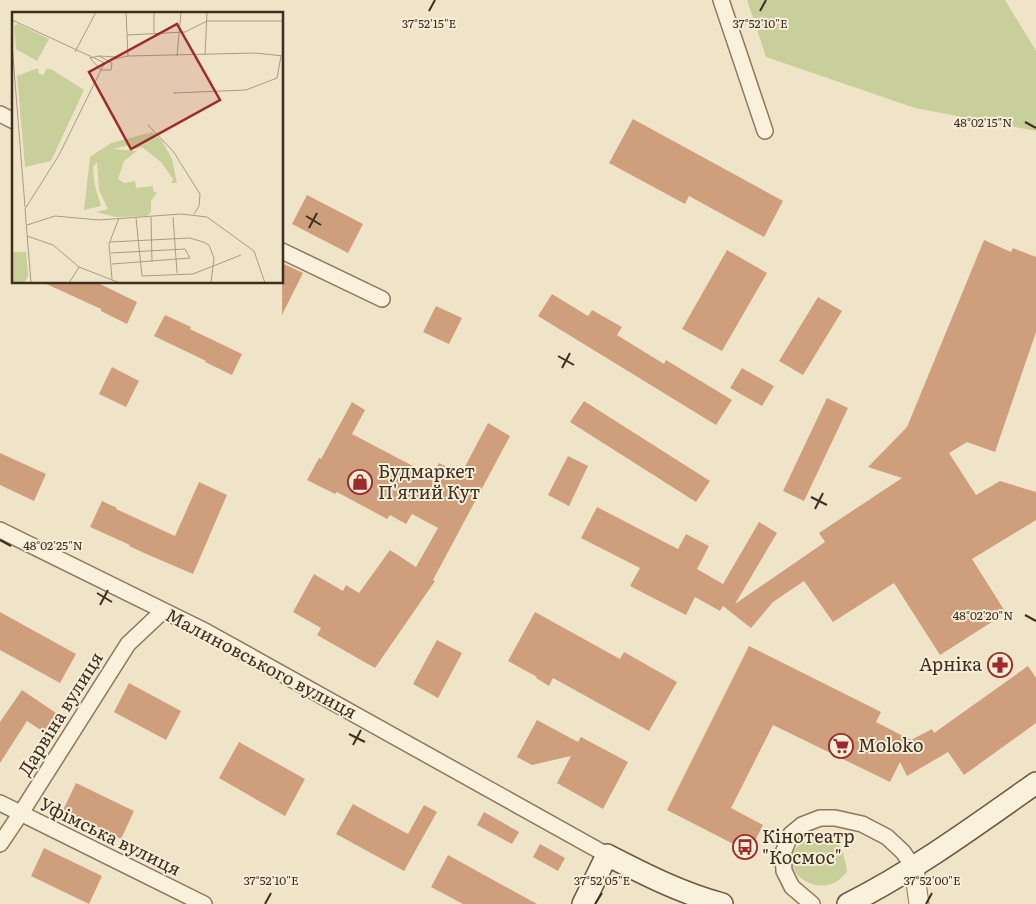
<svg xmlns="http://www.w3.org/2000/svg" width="1036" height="904" font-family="Literata,serif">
	<rect width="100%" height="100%" fill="#f0e4c8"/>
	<g fill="#c9cf9b">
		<path d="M747,0h258l31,51v80l-121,-23 -149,-51z"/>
		<path d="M827,835c4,4 12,8 14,13 2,3 6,20 6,23 0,1 -1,2 -2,3 -24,30 -71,-5 -47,-28 8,-7 19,-9 29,-11z"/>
	</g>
	<g fill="#cf9f7d">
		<path d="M633,119l150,82 -19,36 -75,-41 -4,8 -76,-41z"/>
		<path d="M307,195l56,29 -15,29 -56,-29z"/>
		<path d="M984,240l27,12 2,-4 23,9v75l-41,120 -28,-10 -18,11 27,42 24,-14 36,11v28l-64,39 34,54 -66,42 -46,-72 -61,39 -29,-41 -31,21 -22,26 -28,-22 -3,5 -25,-14 -9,18 -56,-29 10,-18 -59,-30 16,-31 81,42 8,-15 23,12 -12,23 26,15 36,-62 18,11 -42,71 90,-62 -6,-9 83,-55 -34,-11 39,-40z"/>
		<path d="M727,250l40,23 -45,78 -40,-22z"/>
		<path d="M282,263l21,10 -21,42z"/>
		<path d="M42,282h54l41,20 -10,22 -26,-13v-2z"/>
		<path d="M552,294l36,22 4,-6 30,17 -5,8 47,29 2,-4 66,40 -16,25 -178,-109z"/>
		<path d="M818,297l24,14 -39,64 -24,-14z"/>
		<path d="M436,306l26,12 -13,26 -26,-12z"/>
		<path d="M165,315l26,12 -1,2 52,25 -10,21 -27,-13 1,-1 -52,-25z"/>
		<path d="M112,367l27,14 -13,26 -27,-13z"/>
		<path d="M742,368l32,18 -12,20 -32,-18z"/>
		<path d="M827,398l21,10 -44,93 -21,-10z"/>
		<path d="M584,401l126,80 -14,21 -126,-80z"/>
		<path d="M352,402l13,8 -13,24 80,42 7,-13 22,11 27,-51 22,13 -77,144 2,1 -60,87 -58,-33 4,-7 -28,-16 21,-38 29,17 3,-6 13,8 31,-43 26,17 22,-39 -26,-14 -6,10 -16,-9 -3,4 -50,-27 -2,2 -28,-14 12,-22 2,1z"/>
		<path d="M0,453l46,21 -12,27 -34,-16z"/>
		<path d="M568,456l20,10 -19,40 -21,-11z"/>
		<path d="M199,482l28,13 -34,79 -49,-21 -15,-7 1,-1 -40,-18 12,-26 15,7 -1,1 59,27z"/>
		<path d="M0,612l76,42 -16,29 -60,-33z"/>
		<path d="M535,612l85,47 4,-7 53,30 -28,49 -96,-53 -4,8 -13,-8 1,-1 -29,-16z"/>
		<path d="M437,640l25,13 -24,45 -25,-14z"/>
		<path d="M749,646l132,66 -5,10 35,18 21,-11 2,4 94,-67 8,12v45l-72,52 -16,-23 -41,24 -7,-14 -10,20 -117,-57 -42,83 32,17 -14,27 -82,-42z"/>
		<path d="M129,683l52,28 -15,29 -52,-28z"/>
		<path d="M22,690l40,27 -12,19 -23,-15 -27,42v-41z"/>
		<path d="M537,720l41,22 3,-5 47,25 -25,47 -46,-26 14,-27 -39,9 -15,-8z"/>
		<path d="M239,742l66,37 -20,37 -66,-38z"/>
		<path d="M76,783l58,28 -13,28 -58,-29z"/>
		<path d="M353,804l55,30 16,-29 13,7 -33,59 -68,-37z"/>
		<path d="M484,812l35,20 -7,12 -35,-19z"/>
		<path d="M540,844l25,14 -7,13 -25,-14z"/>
		<path d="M44,848l58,28 -13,28 -58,-28z"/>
		<path d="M448,855l89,49h-74l-32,-17z"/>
	</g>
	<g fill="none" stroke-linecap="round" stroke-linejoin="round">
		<defs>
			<g id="minor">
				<path d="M721,0l44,131"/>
				<path d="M0,114l14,7"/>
				<path d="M282,251l100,48"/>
				<path d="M0,530l205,101 402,224"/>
				<path d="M0,803l204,101"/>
				<path d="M0,844l21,-31 107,-169 35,-33"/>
				<path d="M812,904l-20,-17 -8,-16 -1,-18 8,-19 11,-9 18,-7h15l27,6 25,13 16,15 11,16"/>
			</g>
			<path id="tertiary" d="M914,868l5,36"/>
			<g id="secondary">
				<path d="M583,904l24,-49c37,19 74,38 115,49"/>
				<path d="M848,904c67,-34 127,-78 188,-121"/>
			</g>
		</defs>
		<use href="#minor" stroke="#8d765c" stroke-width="18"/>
		<use href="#tertiary" stroke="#8d765c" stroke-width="21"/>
		<use href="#secondary" stroke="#6f573f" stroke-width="24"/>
		<use href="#minor" stroke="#faf1dc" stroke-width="15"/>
		<use href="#tertiary" stroke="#faf1dc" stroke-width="19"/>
		<use href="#secondary" stroke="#faf1dc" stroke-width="21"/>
	</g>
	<path fill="none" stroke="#3d2e20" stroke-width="2" d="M429,11l6,-11M760,11l6,-11M1025,122l11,6M306,216l15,9M309,228l8,-15M558,356l16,9M562,368l8,-15M811,497l16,8M815,509l8,-16M0,540l11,6M97,593l15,9M100,605l8,-15M1025,615l11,6M349,734l16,8M353,745l8,-15M265,904l6,-11M595,904l7,-11M926,904l6,-11"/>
	<defs>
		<symbol id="shop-ring" viewBox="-11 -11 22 22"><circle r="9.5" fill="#f7eed8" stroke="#9e2a2b" stroke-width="1.5"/><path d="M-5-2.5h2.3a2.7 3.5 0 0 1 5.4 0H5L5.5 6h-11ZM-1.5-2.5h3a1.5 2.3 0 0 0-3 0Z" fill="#9e2a2b"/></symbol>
		<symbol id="pharmacy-ring" viewBox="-11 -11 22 22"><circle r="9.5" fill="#f7eed8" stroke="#9e2a2b" stroke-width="1.5"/><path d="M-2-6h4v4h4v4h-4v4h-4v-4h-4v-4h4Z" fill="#9e2a2b"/></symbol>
		<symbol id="supermarket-ring" viewBox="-11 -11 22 22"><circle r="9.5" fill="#f7eed8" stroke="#9e2a2b" stroke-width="1.5"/><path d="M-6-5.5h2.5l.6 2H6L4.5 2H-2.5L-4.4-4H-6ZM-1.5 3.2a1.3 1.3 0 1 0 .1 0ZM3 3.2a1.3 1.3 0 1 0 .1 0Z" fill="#9e2a2b"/></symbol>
		<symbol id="bus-ring" viewBox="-11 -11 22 22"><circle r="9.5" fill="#f7eed8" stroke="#9e2a2b" stroke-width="1.5"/><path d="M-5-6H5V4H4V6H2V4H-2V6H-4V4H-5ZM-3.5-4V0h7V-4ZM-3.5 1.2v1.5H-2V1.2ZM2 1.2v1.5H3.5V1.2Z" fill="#9e2a2b"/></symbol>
	</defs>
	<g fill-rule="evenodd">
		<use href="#shop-ring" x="346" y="468" width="28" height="28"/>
		<use href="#pharmacy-ring" x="986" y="651" width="28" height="28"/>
		<use href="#supermarket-ring" x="827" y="732" width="28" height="28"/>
		<use href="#bus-ring" x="731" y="833" width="28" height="28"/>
	</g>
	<g text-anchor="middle" stroke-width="4" stroke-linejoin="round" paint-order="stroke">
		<g font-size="18" fill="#3d2e20" stroke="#f7eed8" text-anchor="start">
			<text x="378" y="478">Будмаркет<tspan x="378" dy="21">П'ятий Кут</tspan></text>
			<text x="982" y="671" text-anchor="end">Арніка</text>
			<text x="858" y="752">Moloko</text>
			<text x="762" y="843">Кінотеатр<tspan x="762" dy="21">"Космос"</tspan></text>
		</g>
		<g font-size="18" fill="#3d2e20" stroke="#f7eed8">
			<text transform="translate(261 664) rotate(28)" y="6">Малиновського вулиця</text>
			<text transform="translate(61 714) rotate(-58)" y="6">Дарвіна вулиця</text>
			<text transform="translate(110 837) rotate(26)" y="6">Уфімська вулиця</text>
		</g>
	</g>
	<g transform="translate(12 12)">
		<rect width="271" height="271" fill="#f0e4c8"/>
		<path d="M6,12l31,15 -12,22 -21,-12 -2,-23zM26,56l1,6 5,1 2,-6h5l33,21 -33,71 -26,6 -8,-91zM140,120l10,9 10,18 5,24h-6l2,-4 -12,-17 -19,-15 -6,2 -7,-4 -16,4 24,2 -13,10 -6,18 6,4 11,-2 1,7 17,-2v5l4,2 -6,8v11l-4,4 -31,1 -20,-5 12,-3 -9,-19 -2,-28 -4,5 1,15 7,24 -17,4 6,-53 21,-14zM0,240h14l2,24 -4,7h-12z" fill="#c9cf9b"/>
		<path fill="none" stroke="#a89b85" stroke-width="1" d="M0,8l93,43M142,21v-21M115,23l58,-3 22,-11h77M0,32l13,163M63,40l21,-40M193,43l2,-43M87,44l13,7 -1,7h-10l-11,-12zM87,44l18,1M116,44l127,-3 29,3M165,44l4,-44M161,81l73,-3 31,-12 4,-22M136,113l25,26 27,43 -1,12 -5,8M0,132v22M139,205l1,45M161,205l4,56M124,206l6,58 51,-2 48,-19M15,213l28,-9 44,4 82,-6 26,3 47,34 11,32M15,224l26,9 26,22 41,16M98,230l80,-4 13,4 6,3 5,13 -3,25M99,241l74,-4 5,9 -78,6M100,267l-3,-35 10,-26M19,271l-6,-74 34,-54 44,-89 6,-6 19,-4 -2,-44M57,271l10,-16"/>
		<path fill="#9e2a2b" fill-opacity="0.15" stroke="#9e2a2b" stroke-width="2.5" d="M165,12l43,76 -89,49 -42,-77z"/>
		<rect width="271" height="271" fill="none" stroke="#3d2e20" stroke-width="2.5"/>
	</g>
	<g font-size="12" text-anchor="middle" fill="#3d2e20" stroke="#f7eed8" stroke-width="4" stroke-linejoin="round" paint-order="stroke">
		<text x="429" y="28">37°52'15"E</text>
		<text x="760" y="28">37°52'10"E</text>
		<text x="983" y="127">48°02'15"N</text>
		<text x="53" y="550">48°02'25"N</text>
		<text x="983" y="620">48°02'20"N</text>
		<text x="271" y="885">37°52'10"E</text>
		<text x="602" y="885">37°52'05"E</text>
		<text x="932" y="885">37°52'00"E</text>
	</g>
</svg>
